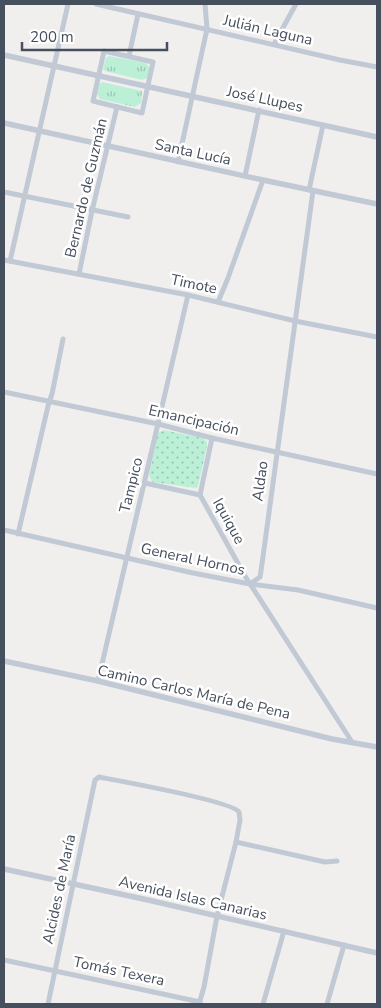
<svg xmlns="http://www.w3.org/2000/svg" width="381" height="1008" font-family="'Nunito Sans',sans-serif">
	<defs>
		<pattern id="grass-dots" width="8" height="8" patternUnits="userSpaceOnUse" patternTransform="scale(1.25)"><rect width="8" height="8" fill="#bbf0d7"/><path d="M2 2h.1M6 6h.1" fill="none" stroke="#9ac5b2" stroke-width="1.8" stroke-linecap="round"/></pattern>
		<pattern id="park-tufts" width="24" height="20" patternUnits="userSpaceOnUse" patternTransform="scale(1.25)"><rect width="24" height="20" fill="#bbf0d7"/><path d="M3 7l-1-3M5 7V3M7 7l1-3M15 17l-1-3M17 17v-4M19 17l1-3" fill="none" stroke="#9ac5b2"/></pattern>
	</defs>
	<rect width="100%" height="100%" fill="#f1efee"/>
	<path fill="url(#grass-dots)" d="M164,430l39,8 4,4v5l-9,39 -2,2 -44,-6 -3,-7 9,-42z"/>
	<g fill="url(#park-tufts)">
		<path d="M109,56l37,7 4,6 -3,9 -5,2 -37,-9 -2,-2 3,-11z"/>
		<path d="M102,82l40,9 -1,12 -6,4 -35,-8 -3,-5 2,-10z"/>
	</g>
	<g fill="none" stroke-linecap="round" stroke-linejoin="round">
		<g stroke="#c1c9d4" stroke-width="5">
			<path d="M96,4l244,56 37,7"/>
			<path d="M274,44l22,-40"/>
			<path d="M104,51l49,11 -11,51 -49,-12z"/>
			<path d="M129,56l9,-42"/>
			<path d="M178,162l29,-133 -2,-25"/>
			<path d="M245,176l14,-66"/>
			<path d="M309,190l14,-65"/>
			<path d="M4,192l124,25"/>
			<path d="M4,260l184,35 107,26 82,16"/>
			<path d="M10,261l58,-257"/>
			<path d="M79,274l13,-63 25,-104"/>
			<path d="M218,302l10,-24 35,-98"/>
			<path d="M4,392l154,32 54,14 165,36"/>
			<path d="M212,438l-12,57 45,81 107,166"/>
			<path d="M145,483l55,12"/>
			<path d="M4,530l189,43 57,11 48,6 79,18"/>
			<path d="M18,534l31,-132 3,-8 11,-55"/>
			<path d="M250,584l10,-7 1,-6 52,-380"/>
			<path d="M98,681l90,-386"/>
			<path d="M236,842l89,20 12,-1"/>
			<path d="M4,960l196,42"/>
			<path d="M48,1004l47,-224 4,-3c21,4 133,24 140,35l1,8 -4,22 -19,74 -13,71 -5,17"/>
			<path d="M263,1004l21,-73"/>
			<path d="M327,1004l17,-59"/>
		</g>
		<g stroke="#c1c9d4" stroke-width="5.5">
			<path d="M4,55l373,82"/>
			<path d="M4,123l259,57 114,24"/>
			<path d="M4,661l94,20 234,58 45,8"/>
			<path d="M4,869l144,31 229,53"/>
		</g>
	</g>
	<g text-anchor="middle" stroke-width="5" stroke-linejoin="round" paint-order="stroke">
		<g font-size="15" fill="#464f5d" stroke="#fff">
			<text transform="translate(268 30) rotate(13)" y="5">Julián Laguna</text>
			<text transform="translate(265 99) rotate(12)" y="5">José Llupes</text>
			<text transform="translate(193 152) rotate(12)" y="5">Santa Lucía</text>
			<text transform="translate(86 188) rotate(-77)" y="5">Bernardo de Guzmán</text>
			<text transform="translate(194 284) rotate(12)" y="5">Timote</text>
			<text transform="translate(194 420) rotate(13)" y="5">Emancipación</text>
			<text transform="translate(260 481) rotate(-82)" y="5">Aldao</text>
			<text transform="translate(131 485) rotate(-76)" y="5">Tampico</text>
			<text transform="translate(229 521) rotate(61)" y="5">Iquique</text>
			<text transform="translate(193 559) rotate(12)" y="5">General Hornos</text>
			<text transform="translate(194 692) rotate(13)" y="5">Camino Carlos María de Pena</text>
			<text transform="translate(59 889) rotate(-78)" y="5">Alcides de María</text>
			<text transform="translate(193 898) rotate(13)" y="5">Avenida Islas Canarias</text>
			<text transform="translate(119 971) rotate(12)" y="5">Tomás Texera</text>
		</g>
	</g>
	<rect width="381" height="1008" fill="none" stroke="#464f5d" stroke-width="10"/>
	<path d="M22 42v8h145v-8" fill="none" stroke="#464f5d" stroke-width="2.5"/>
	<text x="30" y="42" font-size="15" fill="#464f5d" stroke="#ffffff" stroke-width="4" paint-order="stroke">200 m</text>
</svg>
